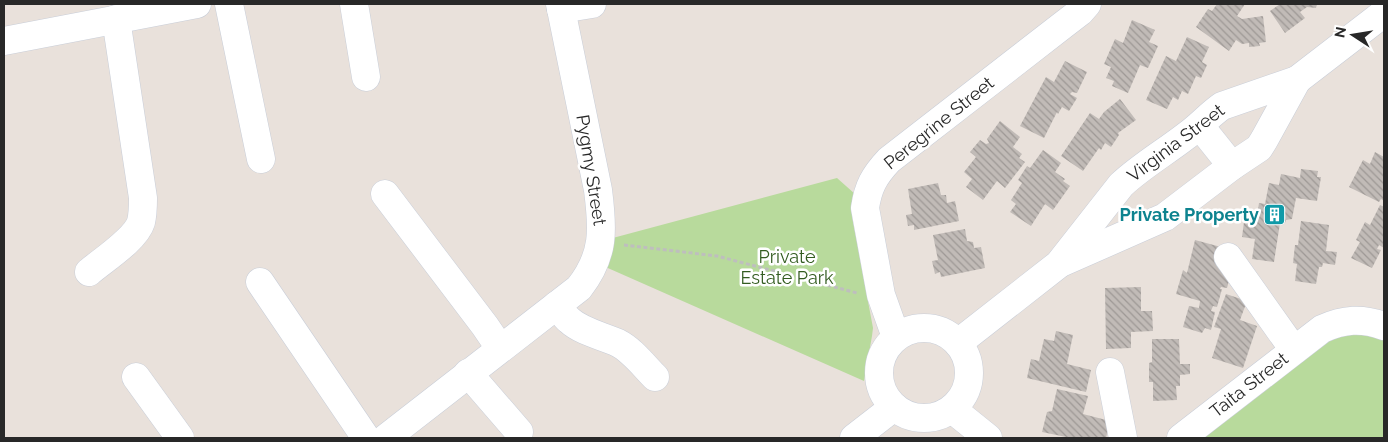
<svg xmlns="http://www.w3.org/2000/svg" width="1388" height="442" font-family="Raleway,sans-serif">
	<defs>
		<pattern id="building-back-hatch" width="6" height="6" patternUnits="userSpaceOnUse" patternTransform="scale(1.25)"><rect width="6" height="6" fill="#c1bbb7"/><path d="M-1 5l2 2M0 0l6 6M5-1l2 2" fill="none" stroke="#9d9895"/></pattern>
	</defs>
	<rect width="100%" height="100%" fill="#e9e1db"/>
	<g fill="#b8da9c">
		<path d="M837,178l18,16 -3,15v7l21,112 -1,8 -8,45 -263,-116 8,-26z"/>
		<path d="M1350,333l25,2 9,5v95l-1,3h-180l125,-97z"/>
	</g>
	<g fill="url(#building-back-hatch)">
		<path d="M1217,4h28l-8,12 5,3 21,-3 3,26 -7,1 1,3 -11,1v-4l-7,1 -6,-4 -7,11 -33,-24 12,-18 4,2z"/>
		<path d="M1280,4h37l-1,4 -9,-1 -7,5 5,6 -20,15 -15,-22z"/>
		<path d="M1132,20l23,10 -6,12 9,4 -10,22 -8,-3 -12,28 -16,-7 2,-5 -8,-3 5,-11 -7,-3 11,-25 8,4z"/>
		<path d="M1187,37l22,10 -7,15 5,3 -6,13 -5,-2 -8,18 -6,-3 -4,9 -5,-3 -6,12 -21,-9 20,-44 10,5z"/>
		<path d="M1065,61l22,11 -10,21 -5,-1 -2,2 7,4 -8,13 -7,-4 -4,7 -1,-2 -13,26 -24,-12 26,-49 8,5z"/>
		<path d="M1120,99l16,21 -18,13 1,2 -8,12 -6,-4 -4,7 -2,-2 -16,23 -22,-15 29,-43 9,6 5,-7z"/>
		<path d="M1000,121l20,16 -7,10 9,7 -3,4 6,4 -20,26 -8,-7 -14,19 -17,-13 6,-8 -8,-7 12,-15 -6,-5 10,-12 6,4 3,-1 -2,-4z"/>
		<path d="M1043,150l18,13 -6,9 10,7 -2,2 7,5 -17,24 -8,-6 -14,22 -21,-14 6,-8 -5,-4 11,-17 -4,-3 9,-14 3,2z"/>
		<path d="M1375,152l9,5v44l-3,-2 -2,3 -30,-15 14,-27 7,4z"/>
		<path d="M1301,169l17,2 -1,6h4l-4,24 -21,-3 -4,21 -6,1 -1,3h-5l-6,39 -22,-3 3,-20 -13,-2 3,-23 12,2 2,-13 6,1 4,-21 10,2 2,-11 19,4z"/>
		<path d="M938,183l3,12h5l1,8 8,-2 4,20 -45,9v-5l-6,1 -2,-11 6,-1 -4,-25z"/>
		<path d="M1380,205l4,2v41l-5,-3 -2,4 4,1 -9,18 -21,-10 9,-16 -4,-2 9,-18 5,3z"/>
		<path d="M1301,221l28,4 -3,26 11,1 -2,13 -12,-2 -1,4h-3l-3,17 -21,-3 2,-17 -4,-1 2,-18h3z"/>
		<path d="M965,229l2,12 6,1 1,6 7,-1 4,21 -44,9 -1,-5 -5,2 -3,-13 6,-1 -5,-25z"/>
		<path d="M1195,240l26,7 -5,18 16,4 -5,19 -6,-1 -1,2h2l-5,18 -4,-1 -2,5 4,1 -4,18 -6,-2 -3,5 -19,-6 6,-21 10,2 1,-7 -24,-7 7,-24 4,3z"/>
		<path d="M1141,287v24h11l1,20 -22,1v16l-25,1 -1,-61z"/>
		<path d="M1226,294l21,7 -7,19 17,6 -14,42 -31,-10 9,-29 -7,-2z"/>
		<path d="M1056,331l17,4 -6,29 24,6 -5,22 -59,-14 4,-19 8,2 5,-22 10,2z"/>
		<path d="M1152,339h27l1,25h10v10l-10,1v11h-4l1,14 -24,1v-19h-4v-19l3,-1z"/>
		<path d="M1057,389l31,7 -5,18 27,7 -4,17h-35l-29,-6 5,-20 5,-1z"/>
	</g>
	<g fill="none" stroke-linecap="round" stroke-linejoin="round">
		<defs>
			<g id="minor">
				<path d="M229,4l32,155"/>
				<path d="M354,4l12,73"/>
				<path d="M561,9l31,-5"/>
				<path d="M4,41l193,-37"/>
				<path d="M1200,126l32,40"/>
				<path d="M385,194l100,132 15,22"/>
				<path d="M1228,257l66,93"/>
				<path d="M1063,262l102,-45 67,-51 27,-18 5,-8 33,-60"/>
				<path d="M89,272c14,-12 47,-33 52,-50 2,-8 2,-16 2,-24l-27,-179"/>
				<path d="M260,282l106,156"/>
				<path d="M557,305c4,5 7,11 12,15 13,12 34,16 49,23 14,7 26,23 37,34"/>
				<circle cx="924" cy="373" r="45"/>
				<path d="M896,337l-15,-42 -16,-87c3,-21 9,-32 24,-48l174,-135 17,-13 7,-8"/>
				<path d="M958,343l101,-79 62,-79c19,-18 43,-32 65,-49 13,-9 23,-21 36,-30l75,-26 87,-67"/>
				<path d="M1110,372l13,66"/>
				<path d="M468,373l51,59"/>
				<path d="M136,377l44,61"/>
				<path d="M952,409l36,29"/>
				<path d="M386,438l193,-150c26,-33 24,-59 19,-98l-38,-186"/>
				<path d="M854,438l40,-31"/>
				<path d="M1181,438l141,-109c22,-10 40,-11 62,-3"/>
			</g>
		</defs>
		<use href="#minor" stroke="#c9ced8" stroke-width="29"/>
		<path stroke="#bebebe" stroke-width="3" stroke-dasharray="4 2.5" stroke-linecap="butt" d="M624,245l93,11 140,37"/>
		<use href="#minor" stroke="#fff" stroke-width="28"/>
	</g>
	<defs>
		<symbol id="building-square" viewBox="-11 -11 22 22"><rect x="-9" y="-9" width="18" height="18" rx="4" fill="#0f9aa8" stroke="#fff"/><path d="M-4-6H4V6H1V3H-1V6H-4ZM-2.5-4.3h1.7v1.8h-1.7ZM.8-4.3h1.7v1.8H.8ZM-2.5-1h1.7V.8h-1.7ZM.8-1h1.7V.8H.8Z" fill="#fff"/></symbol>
	</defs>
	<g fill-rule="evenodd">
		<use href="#building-square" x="1262" y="202" width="25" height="25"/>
	</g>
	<g text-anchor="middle" stroke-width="5" stroke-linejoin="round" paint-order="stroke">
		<g font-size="18" fill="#282828" stroke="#fff">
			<text transform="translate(939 123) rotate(-39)" y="6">Peregrine Street</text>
			<text transform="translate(1176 143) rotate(-37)" y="6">Virginia Street</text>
			<text transform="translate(591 170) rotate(81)" y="6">Pygmy Street</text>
			<text transform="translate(1249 385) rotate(-38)" y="6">Taita Street</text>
		</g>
		<g font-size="18" font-weight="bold" fill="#0d838f" stroke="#fff" text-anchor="end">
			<text x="1259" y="221">Private Property</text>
		</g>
		<g font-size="18" fill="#335c20" stroke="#fff">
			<text x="787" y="263">Private<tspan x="787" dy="21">Estate Park</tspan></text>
		</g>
	</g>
	<rect width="1388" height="442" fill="none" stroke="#282828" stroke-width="10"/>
	<g transform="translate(1353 35) rotate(282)" stroke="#ffffff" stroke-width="4" paint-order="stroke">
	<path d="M0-4L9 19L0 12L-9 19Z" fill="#282828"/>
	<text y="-8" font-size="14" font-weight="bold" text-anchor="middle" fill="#282828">N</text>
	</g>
</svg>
